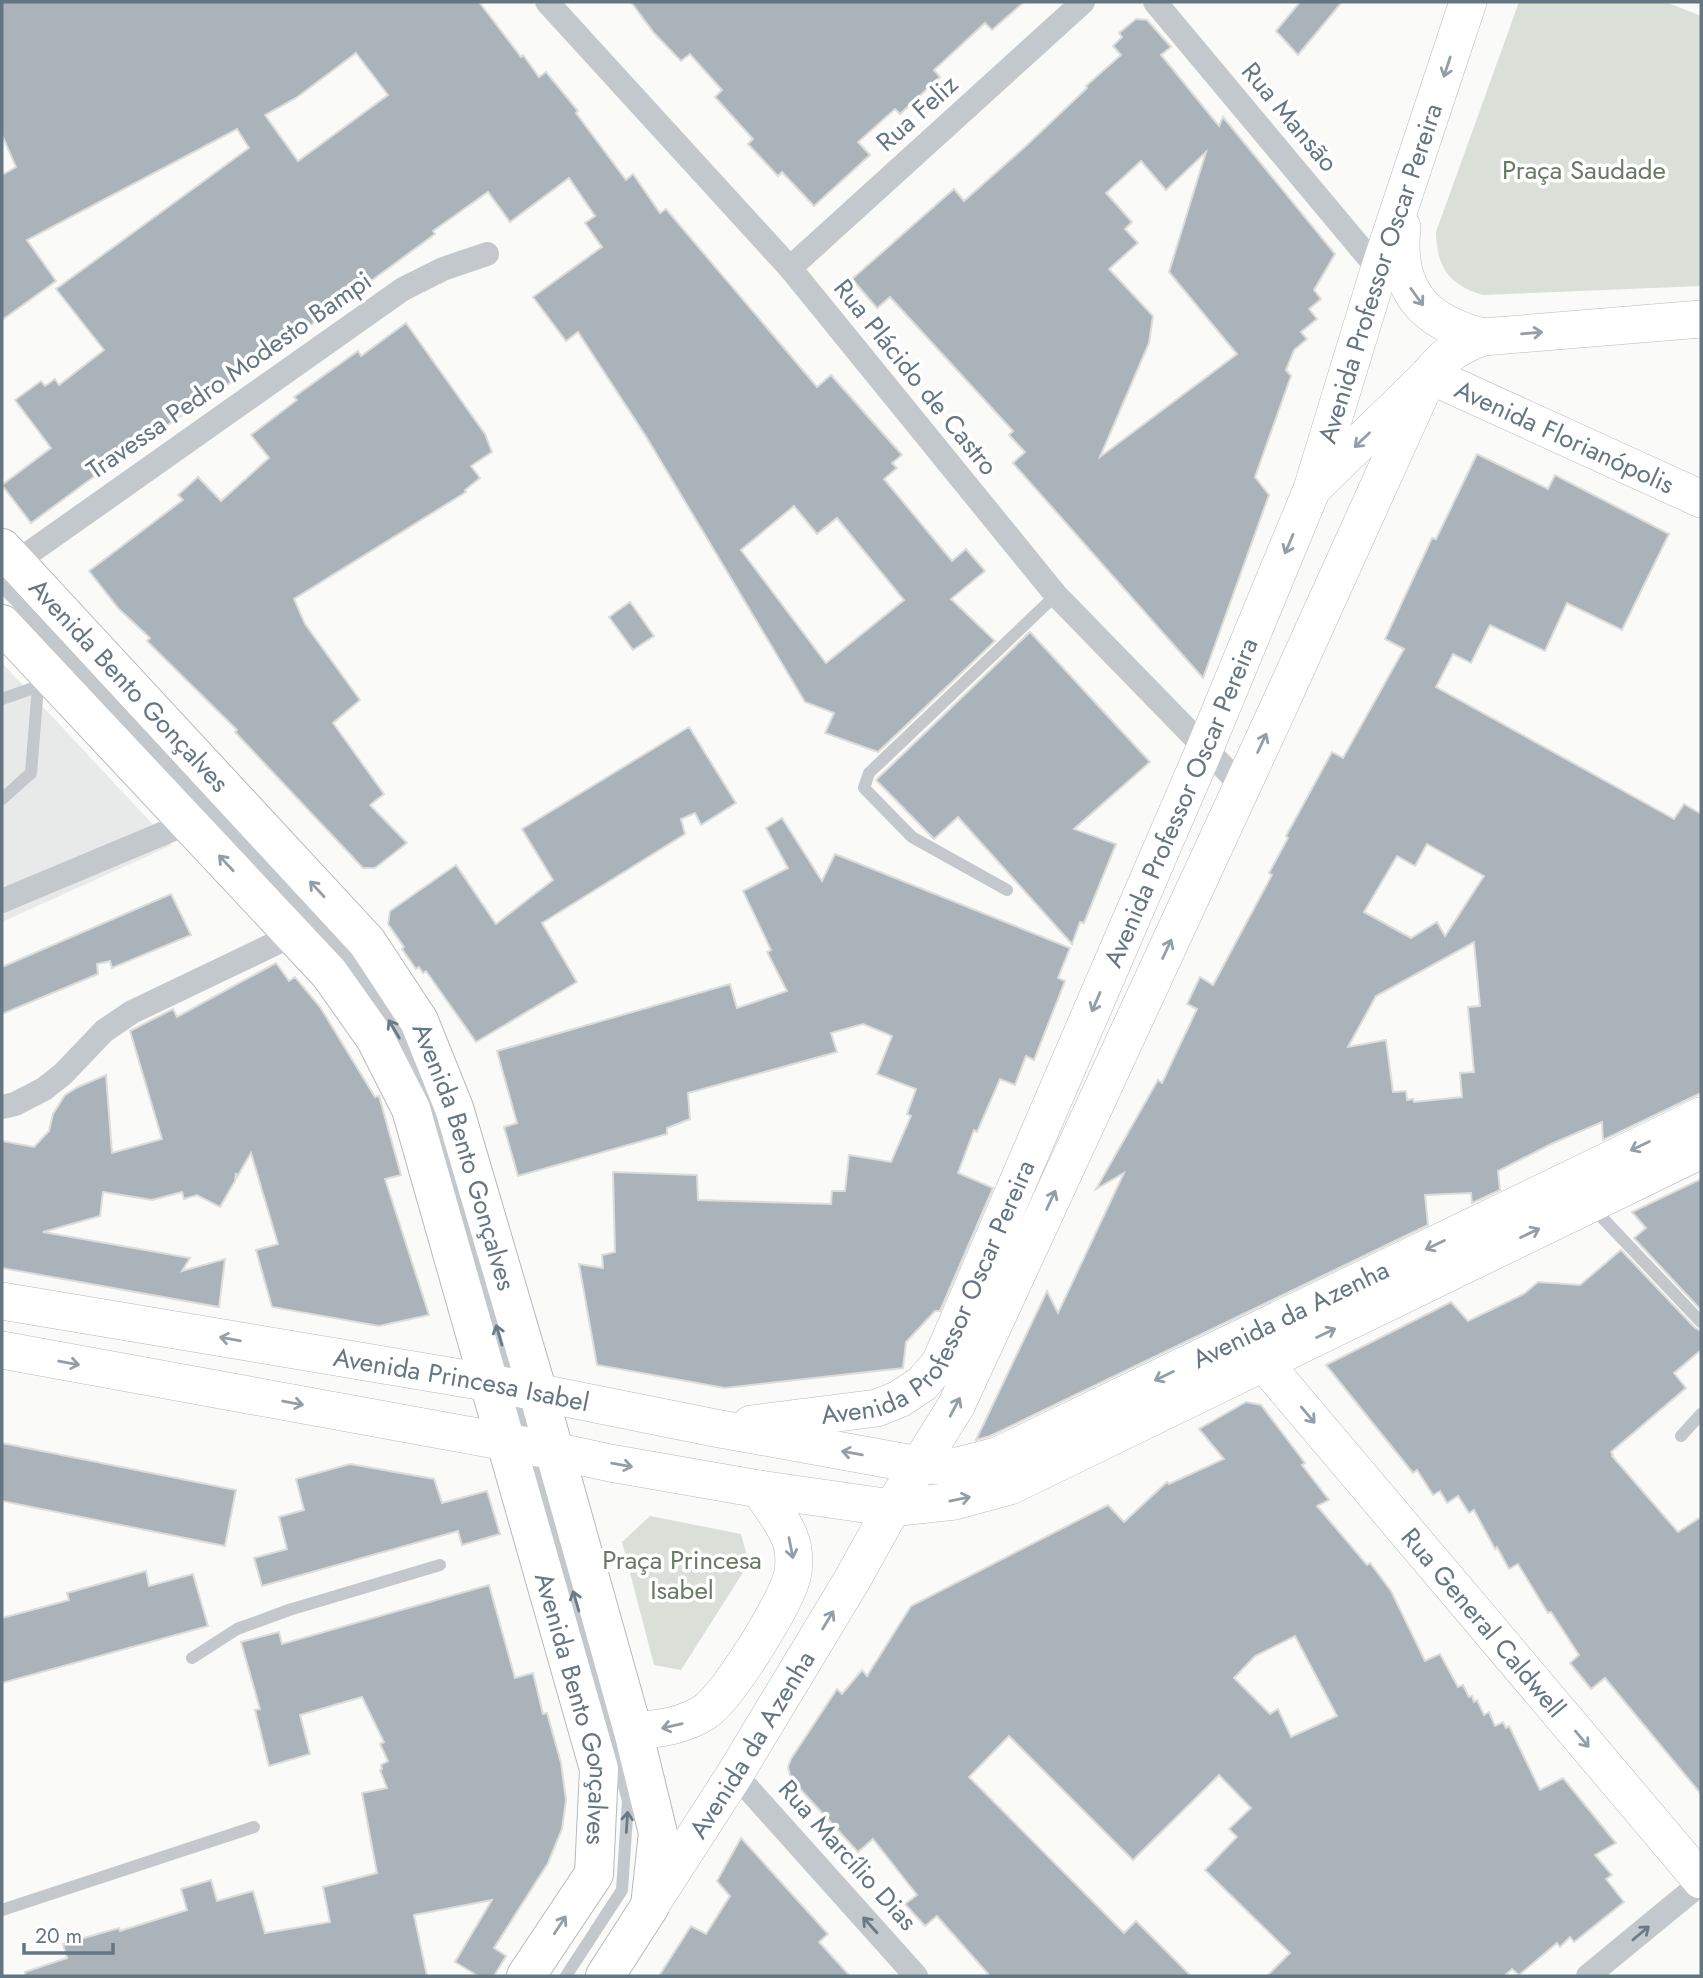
<svg xmlns="http://www.w3.org/2000/svg" width="1703" height="1978" font-family="Jost,sans-serif">
	<rect width="100%" height="100%" fill="#fafaf8"/>
	<path fill="#e8e9e9" d="M2,663l170,182 -170,77z"/>
	<g fill="#dadfd7">
		<path d="M1519,2h147l35,14v270l-218,9c-34,-10 -46,-27 -47,-63z"/>
		<path d="M650,1516l91,18 8,29 -68,107 -27,-5 -32,-123z"/>
	</g>
	<g fill="#aab3b9" stroke="#dcdcda" stroke-width="2" fill-rule="evenodd">
		<path d="M2,2h477l42,55 2,-2 16,22 7,-5 32,39 -2,2 50,67 7,-6 27,39 6,-4 151,178 14,-12 71,80 -10,8 5,5 -13,11 68,82 14,-12 19,22 -34,28 44,42 -117,111 -53,-19 9,-20 -29,-11 -158,-264 -69,-106 -12,9 -33,-44 69,-50 -17,-24 10,-7 -26,-38 -59,44 -22,-30 -55,39 2,3 -146,107 -76,54 -80,53 -102,75 -29,-38 49,-37 -36,-48 26,-19 4,5 10,-7 4,6 45,-35 -48,-61 193,-141 -12,-19 -210,111 29,41 -54,39v-145l14,-8 -14,-32zM356,53l32,42 -90,66 -33,-46 31,-17zM794,506l23,28 20,-16 67,82 -78,63 -85,-113z"/>
		<path d="M631,2h393l-32,28 -7,-7 -51,47 6,7 -40,37 -5,-5 -37,33 12,13 -56,51 -32,-34 -4,4 -30,-32 5,-5 -38,-42 7,-7 -32,-36 -9,7 -27,-28z"/>
		<path d="M1300,2h42l-44,53 -22,-24z"/>
		<path d="M1136,19l11,1 24,27 -10,8 58,71 4,-9 112,137 -21,36 7,9 -12,10 8,10 -16,13 6,7 -13,11 -8,20 5,6 -36,101 14,18 -66,183 -190,-215 12,-11 -16,-17 4,-4 -123,-134 -13,11 -25,-29 102,-90 10,12 62,-55 61,-58 -1,-2 35,-31 -8,-9 9,-9 -3,-4zM1206,152l-37,120 68,82 -137,103 49,-114 4,-27 -44,-47 29,-26 -13,-14 7,-7 -26,-29 35,-32 25,29z"/>
		<path d="M406,323l79,111 7,18 -21,14 9,12 -15,12 1,2 -172,107 11,25 55,76 -27,23 51,71 -14,11 37,38 -32,25h-12l-128,-136 2,-2 -90,-89 3,-3 -31,-29 -30,-38 94,-71 -5,-5 20,-18 23,24 48,-43 -18,-23 46,-35 -3,-3 64,-46 3,5z"/>
		<path d="M1477,454l71,35 7,-14 114,59 -47,96 -55,-27 -22,48 -55,-26 -19,38 -18,-9 -17,33 238,132 10,-15 17,10v279l-98,47 -1,-18 -51,22 -53,27 2,19 -28,13 -1,-10 -46,2 3,30 -438,211 -14,4 71,-149 11,22 66,-140 -28,16 62,-109 4,3 35,-74 -10,-5 13,-27 13,8 59,-110 -3,-2 19,-35 -2,-2 46,-84 11,6 61,-109 -19,-10 47,-101 4,1zM1427,844l57,32 -39,60 -8,-14 -26,16 -47,-26 33,-56 18,10zM1474,942l6,64 -12,1 6,65 -14,1 2,24 -48,5 -1,-3 -6,1 -1,-9 -13,1 -7,-52 -38,7 28,-51z"/>
		<path d="M630,602l24,34 -21,14 -24,-33z"/>
		<path d="M1030,632l120,130 -76,67 42,15 -32,79 -4,-1 -8,22 -114,-127 -24,22 -58,-59z"/>
		<path d="M689,727l47,76 -35,22 -6,-12 -14,6 4,15 -143,89 35,59 -101,60 -50,-71 -3,2 -4,-6 -3,2 -14,-20 2,-2 -16,-23 2,-13 66,-46 40,59 57,-44 -31,-51z"/>
		<path d="M782,818l40,63 13,-27 235,94 -12,30 7,3 -31,79 -8,-4 -11,29 -15,-6 -23,53 -3,-2 -16,43 35,15 -53,123h-5l-29,31 -3,26 -178,20 -128,-23 -18,-101 24,4 -1,-13 13,-3 -2,-80 84,3 1,25 133,4 1,-13h13l4,-36 42,7 20,-46 -4,-2 9,-25 -39,-15 15,-38 -29,-12 -32,9 6,19 -149,41 2,26 -23,9v6l-149,42 -14,-49 13,-4 -20,-72 233,-67 7,24 50,-17 -20,-39 4,-2 -28,-59 45,-23 -22,-40z"/>
		<path d="M171,894l20,41 -79,33 -2,-7 -13,3 1,10 -96,40v-47z"/>
		<path d="M276,963l13,18 6,-4 25,30 55,90 4,-1 22,79 -16,4 44,136 -50,11 -107,-19 -16,-57 22,-6 -27,-91 -14,24 -1,-4 -1,8 -15,26 -23,-12 -13,4 -2,-7 -30,8 -49,-8 -3,24 -57,16 147,26 -8,13 43,-12 -6,48 -217,-39v-127l32,6 15,-16 4,-17 12,-19 13,-8 28,-12 6,78 50,-14 -32,-108 43,-22 4,8z"/>
		<path d="M1701,1179v131l-67,-72 12,-10 -14,-16z"/>
		<path d="M1621,1250l74,78 6,3v19l-27,23 12,15 -75,64 2,3 -1,1 66,76 23,-15v277l-96,-116 -14,11 -21,-26 9,-8 -28,-43 -3,1 -30,-49 -9,5 -12,-22 -2,2 -21,-39 -5,3 -11,-17 -11,7 -7,-12 -7,4 -16,-25 -4,3 -87,-108 125,-63 17,19 56,-27 14,-12 42,3z"/>
		<path d="M1246,1402l15,3 44,58 -3,2 27,35 -12,6 50,59 3,-2 21,28 34,70 15,-7 18,33 5,-2 6,12 3,-1 2,6 3,-2 7,15 5,-3 6,14 8,-4 3,6 3,-2 31,64 23,-12 53,65 -21,12 17,20 -6,4 18,23 -50,40 -4,-5 -10,10 -3,-4 -38,32 -7,-6 -8,7h-237l23,-23 -85,-83 32,-33 -8,-8 22,-21 -32,-33 -86,85 -124,-124 -40,41 155,156 12,-12 55,55h-201l-53,-60 -12,10 -20,-22 12,-9 -44,-56 -15,13 -67,-73 -3,-12 3,-8 46,-70 5,5 20,-24 5,6 44,-70 197,-101 16,17 43,-40 2,2 55,-25 -25,-30zM1295,1636l42,80 -46,21 -13,-28 -8,5 -36,-36 21,-22z"/>
		<path d="M2,1443l234,47 -11,56 -223,-45z"/>
		<path d="M350,1464l84,15 8,24 45,-12 13,43 -38,11 -4,-14 -196,55 -8,-28 33,-9 -8,-32 25,-7 -8,-31z"/>
		<path d="M146,1571l3,15 44,-12 15,52 -206,57v-65l67,-18 -2,-7z"/>
		<path d="M489,1585l26,93 18,-5 10,41 4,-1 14,50 5,37 -4,29 -14,34 -54,85 12,8 -12,20h-16l-23,-14 37,-62 -78,15 13,61h-402v-4l42,-14 -4,-14 56,-16 1,3 67,-21 -6,-21 30,-9 6,21 36,-10 12,42 65,-11 -7,-35 54,-14 -15,-80 25,-5 -7,-18 2,-1 -1,-4 7,-4 -8,-17 4,-2 -22,-45 -62,18 10,39 -41,12 -14,-56 5,-1 -19,-67 38,-10 3,12z"/>
		<path d="M741,1838l87,96 -9,8 31,34h-191l32,-50 15,8 24,-38 -13,-15z"/>
	</g>
	<g fill="none" stroke-linecap="round" stroke-linejoin="round">
		<defs>
			<g id="secondary">
				<path d="M1402,227c-7,64 22,95 81,110"/>
				<path id="s1" d="M1429,375l272,124"/>
				<path d="M1314,487l115,-112c15,-20 30,-29 54,-38l218,-18"/>
				<path id="s2" d="M2,1301l489,82 224,45 204,37 39,1 39,-10 704,-340"/>
				<path d="M2,1350l553,101 55,12 149,26 133,19 63,-7 55,-15 691,-336"/>
				<path id="s3" d="M1264,1363l437,517"/>
				<path id="s4" d="M751,1424l126,-16 22,-9 23,-15 18,-21 265,-615 107,-259 67,-219 89,-268"/>
				<path d="M633,1731c26,-2 50,-5 72,-19 23,-15 80,-108 87,-135 2,-8 2,-20 1,-27 -2,-20 -23,-45 -34,-61"/>
				<path id="s5" d="M650,1906l85,-132 117,-194 40,-72 64,-102 320,-693 153,-338"/>
			</g>
			<g id="primary">
				<path id="s6" d="M2,548l365,394 52,79 35,87 84,285 95,338 25,102 -8,73 -45,70"/>
				<path id="s7" d="M2,624l327,349 46,65 36,71 188,660 -5,105 -68,102"/>
			</g>
		</defs>
		<use href="#secondary" stroke="#b3babf" stroke-width="38"/>
		<use href="#primary" stroke="#b5babe" stroke-width="40"/>
		<g stroke="#c3c8cc" stroke-width="12">
			<path d="M2,586l346,372 48,73 36,75 150,518 46,177 -6,89 -56,86"/>
			<path d="M2,699l43,-15"/>
			<path d="M2,799l29,-26 7,-87"/>
			<path d="M1007,890l-95,-53 -48,-49 5,-15 187,-178"/>
			<path d="M1592,1207l109,115"/>
			<path d="M1681,1436l20,-22"/>
			<path d="M192,1658l45,-29 52,-19 151,-45"/>
			<path d="M2,1910l252,-83"/>
		</g>
		<g stroke="#c3c8cc" stroke-width="24">
			<path d="M547,2l243,266 266,327 186,191"/>
			<path d="M1155,2l224,268"/>
			<path d="M790,268l293,-266"/>
			<path d="M15,563l388,-274 40,-20 44,-15"/>
			<path d="M2,901l186,-78"/>
			<path d="M2,1107l13,-3 29,-15 19,-15 41,-43 28,-19 161,-77"/>
			<path d="M735,1774l181,202"/>
			<path d="M1588,1976l113,-93"/>
		</g>
		<use href="#secondary" stroke="#fff" stroke-width="37"/>
		<use href="#primary" stroke="#fff" stroke-width="38"/>
	</g>
	<defs><path id="oneway-shaft" d="M-6 0H5M1.5-3L5.5 0L1.5 3" fill="none" stroke-width="1.6" stroke-linecap="round" stroke-linejoin="round" transform="scale(1.75)"/></defs>
	<g stroke="#939fa8">
		<use href="#oneway-shaft" transform="translate(1447 67) rotate(108)"/>
		<use href="#oneway-shaft" transform="translate(1417 297) rotate(54)"/>
		<use href="#oneway-shaft" transform="translate(1532 333) rotate(-5)"/>
		<use href="#oneway-shaft" transform="translate(1362 440) rotate(136)"/>
		<use href="#oneway-shaft" transform="translate(1289 544) rotate(113)"/>
		<use href="#oneway-shaft" transform="translate(1262 743) rotate(-65)"/>
		<use href="#oneway-shaft" transform="translate(226 863) rotate(-133)"/>
		<use href="#oneway-shaft" transform="translate(317 889) rotate(-133)"/>
		<use href="#oneway-shaft" transform="translate(1167 949) rotate(-65)"/>
		<use href="#oneway-shaft" transform="translate(1096 1002) rotate(113)"/>
		<use href="#oneway-shaft" transform="translate(1640 1146) rotate(154)"/>
		<use href="#oneway-shaft" transform="translate(1051 1200) rotate(-65)"/>
		<use href="#oneway-shaft" transform="translate(1530 1233) rotate(-26)"/>
		<use href="#oneway-shaft" transform="translate(1435 1245) rotate(154)"/>
		<use href="#oneway-shaft" transform="translate(1326 1333) rotate(-26)"/>
		<use href="#oneway-shaft" transform="translate(230 1339) rotate(-170)"/>
		<use href="#oneway-shaft" transform="translate(69 1363) rotate(10)"/>
		<use href="#oneway-shaft" transform="translate(1164 1376) rotate(154)"/>
		<use href="#oneway-shaft" transform="translate(293 1403) rotate(10)"/>
		<use href="#oneway-shaft" transform="translate(955 1407) rotate(-62)"/>
		<use href="#oneway-shaft" transform="translate(1308 1415) rotate(50)"/>
		<use href="#oneway-shaft" transform="translate(852 1453) rotate(-170)"/>
		<use href="#oneway-shaft" transform="translate(622 1465) rotate(10)"/>
		<use href="#oneway-shaft" transform="translate(960 1499) rotate(-12)"/>
		<use href="#oneway-shaft" transform="translate(791 1548) rotate(79)"/>
		<use href="#oneway-shaft" transform="translate(828 1620) rotate(-59)"/>
		<use href="#oneway-shaft" transform="translate(672 1726) rotate(167)"/>
		<use href="#oneway-shaft" transform="translate(1582 1739) rotate(50)"/>
		<use href="#oneway-shaft" transform="translate(560 1925) rotate(-57)"/>
	</g>
	<g stroke="#6a7a87">
		<use href="#oneway-shaft" transform="translate(394 1029) rotate(-121)"/>
		<use href="#oneway-shaft" transform="translate(499 1335) rotate(-106)"/>
		<use href="#oneway-shaft" transform="translate(576 1601) rotate(-106)"/>
		<use href="#oneway-shaft" transform="translate(627 1822) rotate(-86)"/>
		<use href="#oneway-shaft" transform="translate(870 1925) rotate(-132)"/>
		<use href="#oneway-shaft" transform="translate(1641 1933) rotate(-40)"/>
	</g>
	<g text-anchor="middle" stroke-width="7" stroke-linejoin="round" paint-order="stroke">
		<g font-size="26" fill="#657683" stroke="#fff">
			<text transform="translate(917 113) rotate(-42)" y="9">Rua Feliz</text>
			<text transform="translate(1290 117) rotate(50)" y="9">Rua Mansão</text>
			<text dy="9" stroke="none"><textPath href="#s4" startOffset="1382">Avenida Professor Oscar Pereira</textPath></text>
			<text transform="translate(229 375) rotate(-35)" y="9">Travessa Pedro Modesto Bampi</text>
			<text transform="translate(916 377) rotate(51)" y="9">Rua Plácido de Castro</text>
			<text dy="9" stroke="none"><textPath href="#s1" startOffset="149">Avenida Florianópolis</textPath></text>
			<text dy="9" stroke="none"><textPath href="#s6" startOffset="187">Avenida Bento Gonçalves</textPath></text>
			<text dy="9" stroke="none"><textPath href="#s4" startOffset="816">Avenida Professor Oscar Pereira</textPath></text>
			<text dy="9" stroke="none"><textPath href="#s6" startOffset="775">Avenida Bento Gonçalves</textPath></text>
			<text dy="9" stroke="none"><textPath href="#s4" startOffset="248">Avenida Professor Oscar Pereira</textPath></text>
			<text dy="9" stroke="none"><textPath href="#s2" startOffset="1337">Avenida da Azenha</textPath></text>
			<text dy="9" stroke="none"><textPath href="#s2" startOffset="466">Avenida Princesa Isabel</textPath></text>
			<text dy="9" stroke="none"><textPath href="#s3" startOffset="340">Rua General Caldwell</textPath></text>
			<text dy="9" stroke="none"><textPath href="#s7" startOffset="1260">Avenida Bento Gonçalves</textPath></text>
			<text dy="9" stroke="none"><textPath href="#s5" startOffset="191">Avenida da Azenha</textPath></text>
			<text transform="translate(848 1855) rotate(48)" y="9">Rua Marcílio Dias</text>
		</g>
		<g font-size="26" fill="#687a64" stroke="#fff">
			<text x="1584" y="179">Praça Saudade</text>
			<text x="682" y="1569">Praça Princesa<tspan x="682" dy="30">Isabel</tspan></text>
		</g>
	</g>
	<rect width="1703" height="1978" fill="none" stroke="#657683" stroke-width="7"/>
	<path d="M24 1943v10h89v-10" fill="none" stroke="#657683" stroke-width="3.5"/>
	<text x="35" y="1943" font-size="21" fill="#657683" stroke="#ffffff" stroke-width="5" paint-order="stroke">20 m</text>
</svg>
